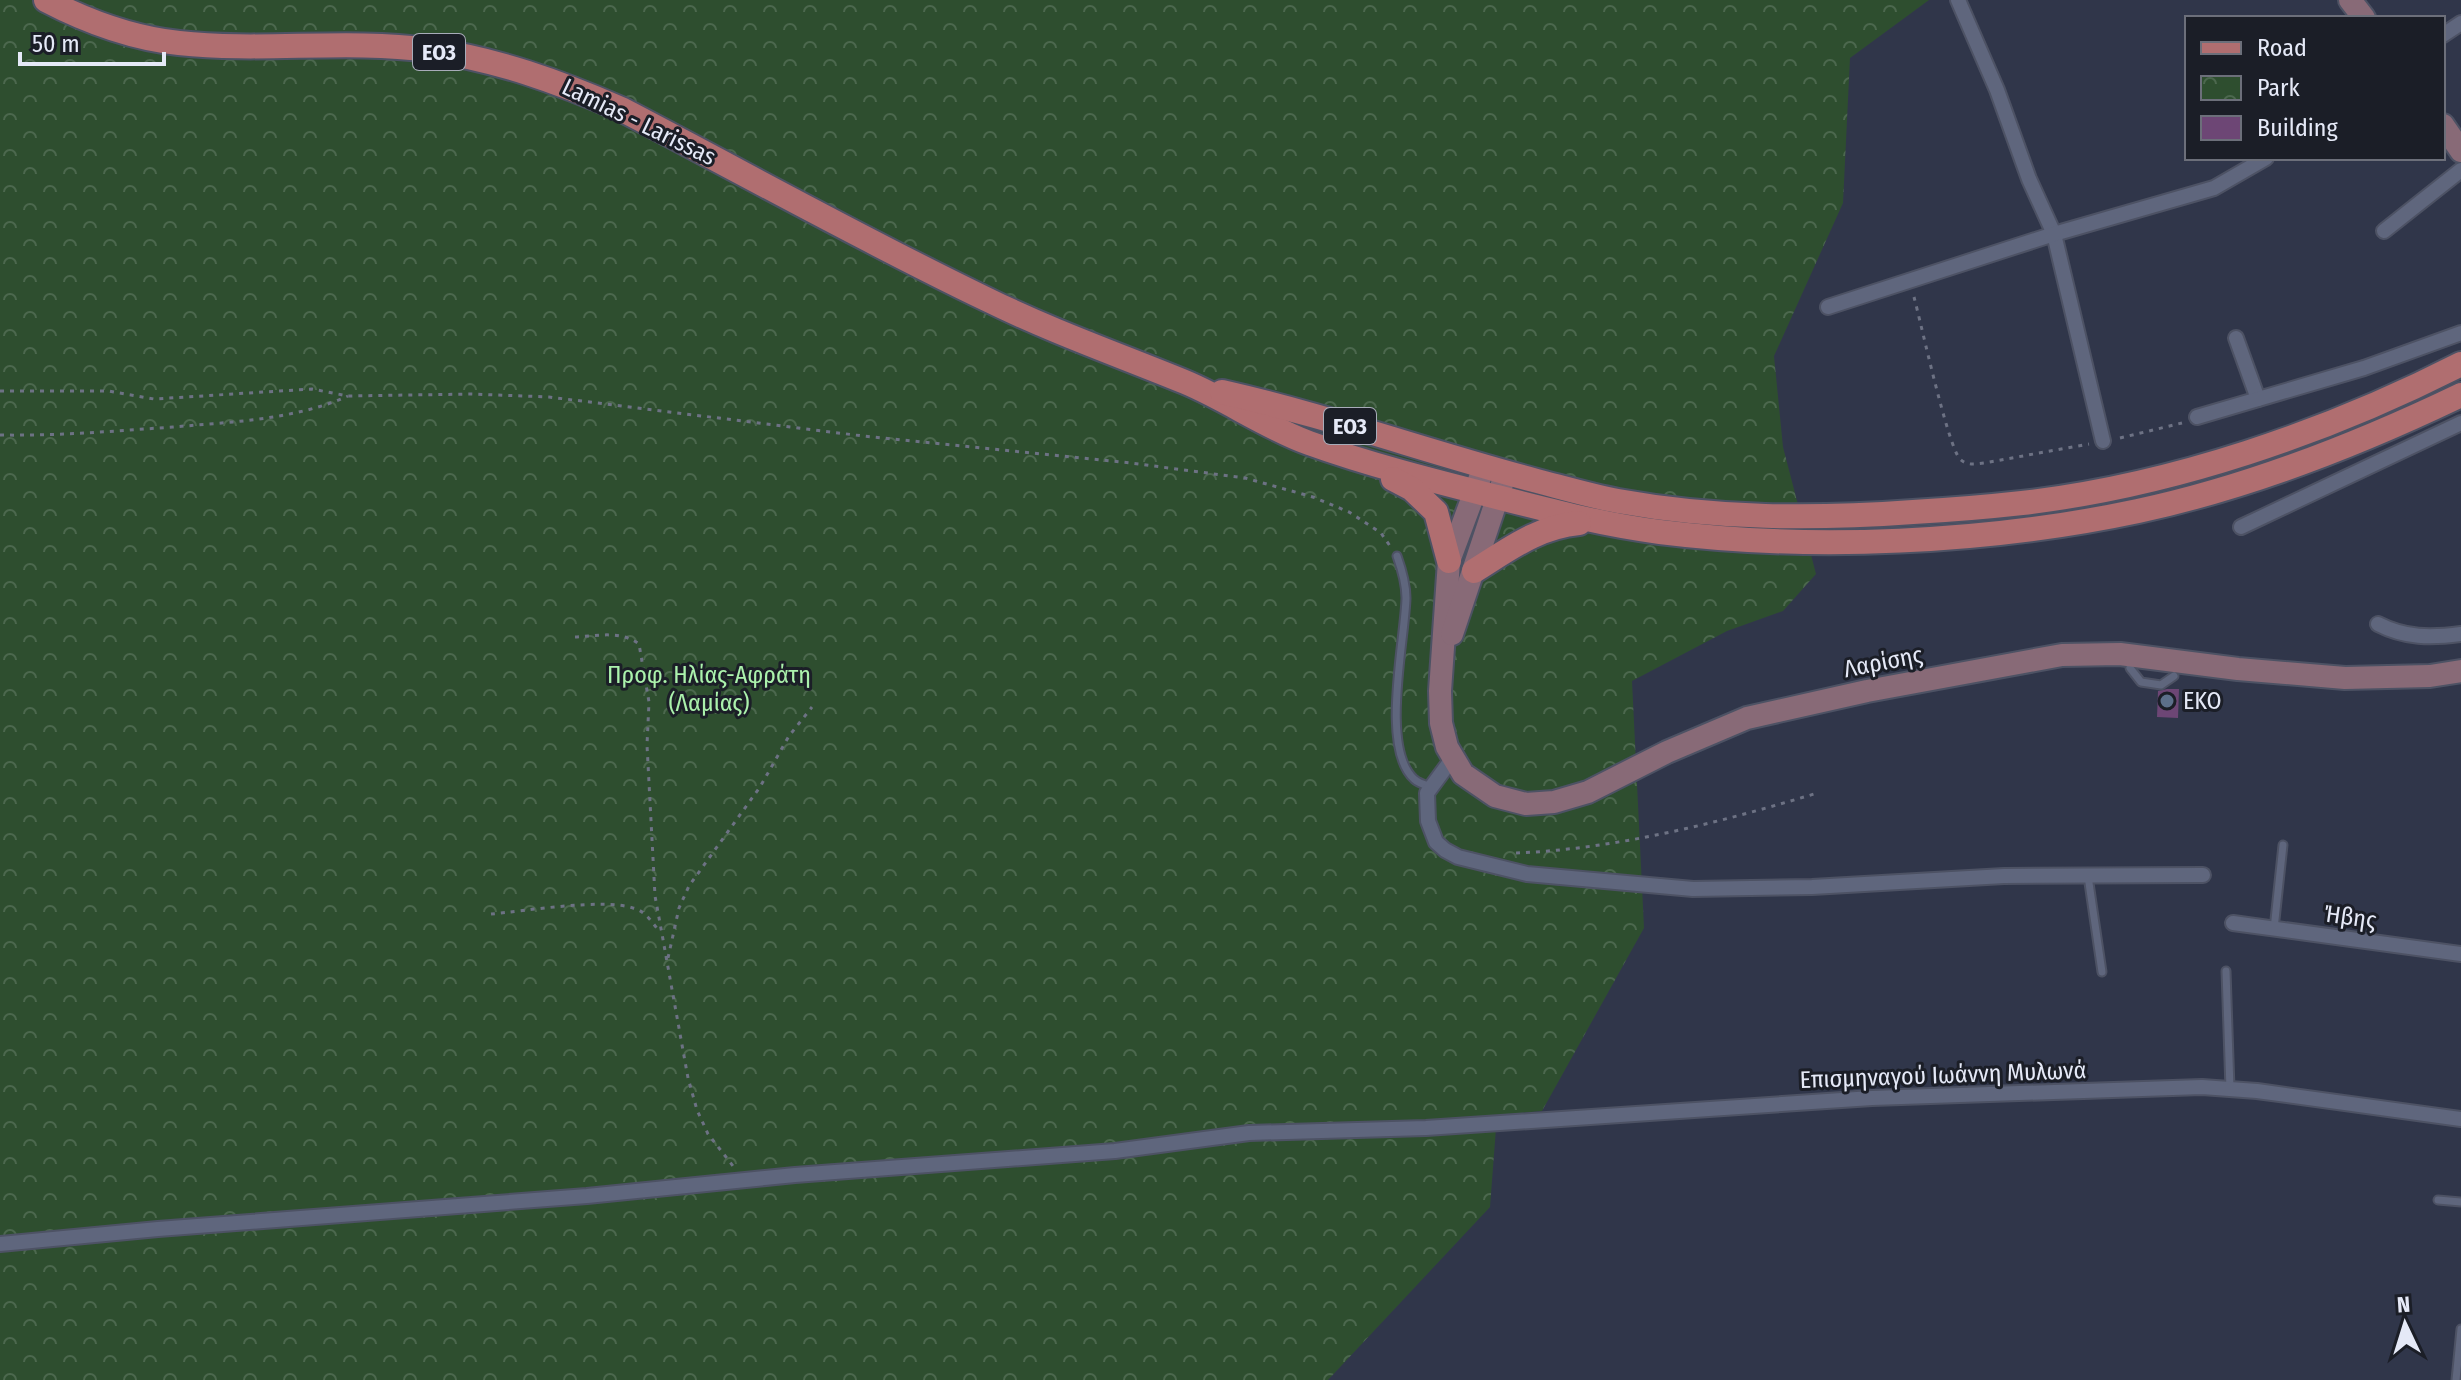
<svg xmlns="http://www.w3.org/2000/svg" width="2461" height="1380" font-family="'Fira Sans Condensed',sans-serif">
	<defs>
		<pattern id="park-crowns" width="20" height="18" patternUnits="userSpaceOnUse" patternTransform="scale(2)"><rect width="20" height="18" fill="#2e4e2f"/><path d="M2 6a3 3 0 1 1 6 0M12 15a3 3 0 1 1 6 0" fill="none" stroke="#4c684e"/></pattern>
	</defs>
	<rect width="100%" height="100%" fill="#30364a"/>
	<path fill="url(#park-crowns)" d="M0,0h1929l-79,58 -7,145 -69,153 9,91 33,127 -33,37 -56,20 -95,50 12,247 -102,183 -45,4 -7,92 -162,173h-1328z"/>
	<path fill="#6d4675" d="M2167,689h12l-1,29 -21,-1 1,-26z"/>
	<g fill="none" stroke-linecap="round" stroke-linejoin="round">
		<defs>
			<g id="lane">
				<path d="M1397,556c5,14 9,27 9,42 -1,42 -26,150 8,181 4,4 11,6 17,8"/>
				<path d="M2130,668l11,14 20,3 13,-9"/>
				<path d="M2088,876l14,96"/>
				<path d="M2274,929l9,-84"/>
				<path d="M2226,971l4,118"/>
				<path d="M2438,1200l23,2"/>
				<path d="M2456,1380l5,-51"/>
			</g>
			<g id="street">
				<path d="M1958,0l39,90 32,89 25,55 49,207"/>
				<path d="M2443,35l18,-12"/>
				<path d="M2384,231l77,-61"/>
				<path d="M1828,307l226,-73 160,-46 52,-30"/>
				<path d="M2236,338l22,61"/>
				<path d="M2197,417l167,-49 97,-35"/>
				<path d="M2241,527l220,-104"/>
				<path d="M2378,624c27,14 53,14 83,10"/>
				<path d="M1452,759l-25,34 1,28 8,21 9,8 13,7 69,17 166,15 119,-2 192,-11 199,-1"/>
				<path d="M2233,923l228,31"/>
				<path d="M0,1244l158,-15 429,-33 208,-21 320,-24 134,-18 177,-5 446,-30 330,-11 55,4 204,28"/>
			</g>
			<g id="secondary">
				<path d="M2350,0l14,18"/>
				<path d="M2443,125l18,26"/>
				<path d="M1481,475l-32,86 -9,130 1,32 6,24 16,27 32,22 31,8 28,-2 34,-10 79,-40 80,-34 120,-27 195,-36 58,-1 118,15 107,9 85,-2 31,-5"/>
				<path d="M1452,634l51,-153"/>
			</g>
			<g id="primary">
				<path d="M46,0c42,22 86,38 133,43 83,9 167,-4 250,7 67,9 130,32 192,59 121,63 242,131 365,190 65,32 133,56 199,83 43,18 80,45 124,61 61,22 125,38 188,54 54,14 108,28 163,35 152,19 328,11 478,-21 112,-24 221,-67 323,-116"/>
				<path d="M1222,392c106,24 209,61 315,89 27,7 54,15 81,20 99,18 196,18 295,11 36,-2 73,-5 109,-9 149,-17 306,-71 439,-139"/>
				<path d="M1393,479l19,10 24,23 13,49"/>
				<path d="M1474,571c34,-21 63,-44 105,-48"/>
			</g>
		</defs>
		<use href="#lane" stroke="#4d5264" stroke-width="11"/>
		<use href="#street" stroke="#4d5264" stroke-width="18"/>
		<use href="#secondary" stroke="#4d5264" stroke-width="26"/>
		<use href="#primary" stroke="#4d5264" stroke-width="28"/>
		<g stroke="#6d7284" stroke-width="3" stroke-dasharray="4 6" stroke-linecap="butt">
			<path d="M1914,297c7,26 34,150 46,162 7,7 15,5 24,4l105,-19"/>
			<path d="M0,391h108l46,8 158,-10 36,7 124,-2 77,3 314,39 268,27 114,15 68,19 36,15 32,21 9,13"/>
			<path d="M0,435c58,1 115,-4 173,-8 57,-5 122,-7 175,-31"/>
			<path d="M2120,438l62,-15"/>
			<path d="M575,637c22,-1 45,-7 64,7l10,58 -2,43 8,151 7,38 26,144 9,32 11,24 25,32"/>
			<path d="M1516,853c100,-4 202,-30 298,-59"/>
			<path d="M491,914c34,-3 113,-16 142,-6 13,3 19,15 27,24"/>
			<path d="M668,958l11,-50 10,-22 71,-99 29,-51 23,-29"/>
		</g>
		<use href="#lane" stroke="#5f667d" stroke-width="7"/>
		<use href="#street" stroke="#5f667d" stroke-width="14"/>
		<use href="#secondary" stroke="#886a77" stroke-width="22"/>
		<use href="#primary" stroke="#b06e70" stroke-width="24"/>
	</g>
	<circle fill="#5c6f8a" stroke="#1b1e27" stroke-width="3" cx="2167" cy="701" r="8"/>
	<g text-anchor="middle" stroke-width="6" stroke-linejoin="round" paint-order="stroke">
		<g fill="#1b1e27" stroke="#a8acb9" stroke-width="2">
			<rect x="413" y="34" width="52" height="36" rx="6"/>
			<rect x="1324" y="408" width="52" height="36" rx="6"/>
		</g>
		<g font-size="22" font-weight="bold" fill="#e5e9f7">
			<text x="439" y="60">ΕΟ3</text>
			<text x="1350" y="434">ΕΟ3</text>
		</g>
		<g font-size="24" fill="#e5e9f7" stroke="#1b1e27">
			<text transform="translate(639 122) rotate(26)" y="8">Lamias - Larissas</text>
			<text transform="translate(1883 662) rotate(-11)" y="8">Λαρίσης</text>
			<text transform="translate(2350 917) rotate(8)" y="8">Ήβης</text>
			<text transform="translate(1943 1075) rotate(-2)" y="8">Επισμηναγού Ιωάννη Μυλωνά</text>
		</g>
		<g font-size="24" fill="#abf2ac" stroke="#1b1e27">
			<text x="709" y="683">Προφ. Ηλίας-Αφράτη<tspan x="709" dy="28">(Λαμίας)</tspan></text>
		</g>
		<g font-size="24" fill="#e5e9f7" stroke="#1b1e27" text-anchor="start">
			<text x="2183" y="709">EKO</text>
		</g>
	</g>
	<rect x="2185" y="16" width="260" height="144" fill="#1b1e27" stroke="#6c6f7a" stroke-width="2"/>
	<rect x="2201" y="42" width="40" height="12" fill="#b06e70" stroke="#6c6f7a" stroke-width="2"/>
	<text x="2257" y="56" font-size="24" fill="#e5e9f7">Road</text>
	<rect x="2201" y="76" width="40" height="24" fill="url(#park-crowns)" stroke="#6c6f7a" stroke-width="2"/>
	<text x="2257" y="96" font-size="24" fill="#e5e9f7">Park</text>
	<rect x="2201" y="116" width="40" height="24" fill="#6d4675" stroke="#6c6f7a" stroke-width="2"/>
	<text x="2257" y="136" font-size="24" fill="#e5e9f7">Building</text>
	<g transform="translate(2405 1324) rotate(356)" stroke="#1b1e27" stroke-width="6" paint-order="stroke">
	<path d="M0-6L14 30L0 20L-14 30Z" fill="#e5e9f7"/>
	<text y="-12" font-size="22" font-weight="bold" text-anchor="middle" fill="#e5e9f7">N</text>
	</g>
	<path d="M20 52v12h144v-12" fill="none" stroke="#e5e9f7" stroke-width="4"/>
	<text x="32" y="52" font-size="24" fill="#e5e9f7" stroke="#1b1e27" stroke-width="6" paint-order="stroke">50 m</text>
</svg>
